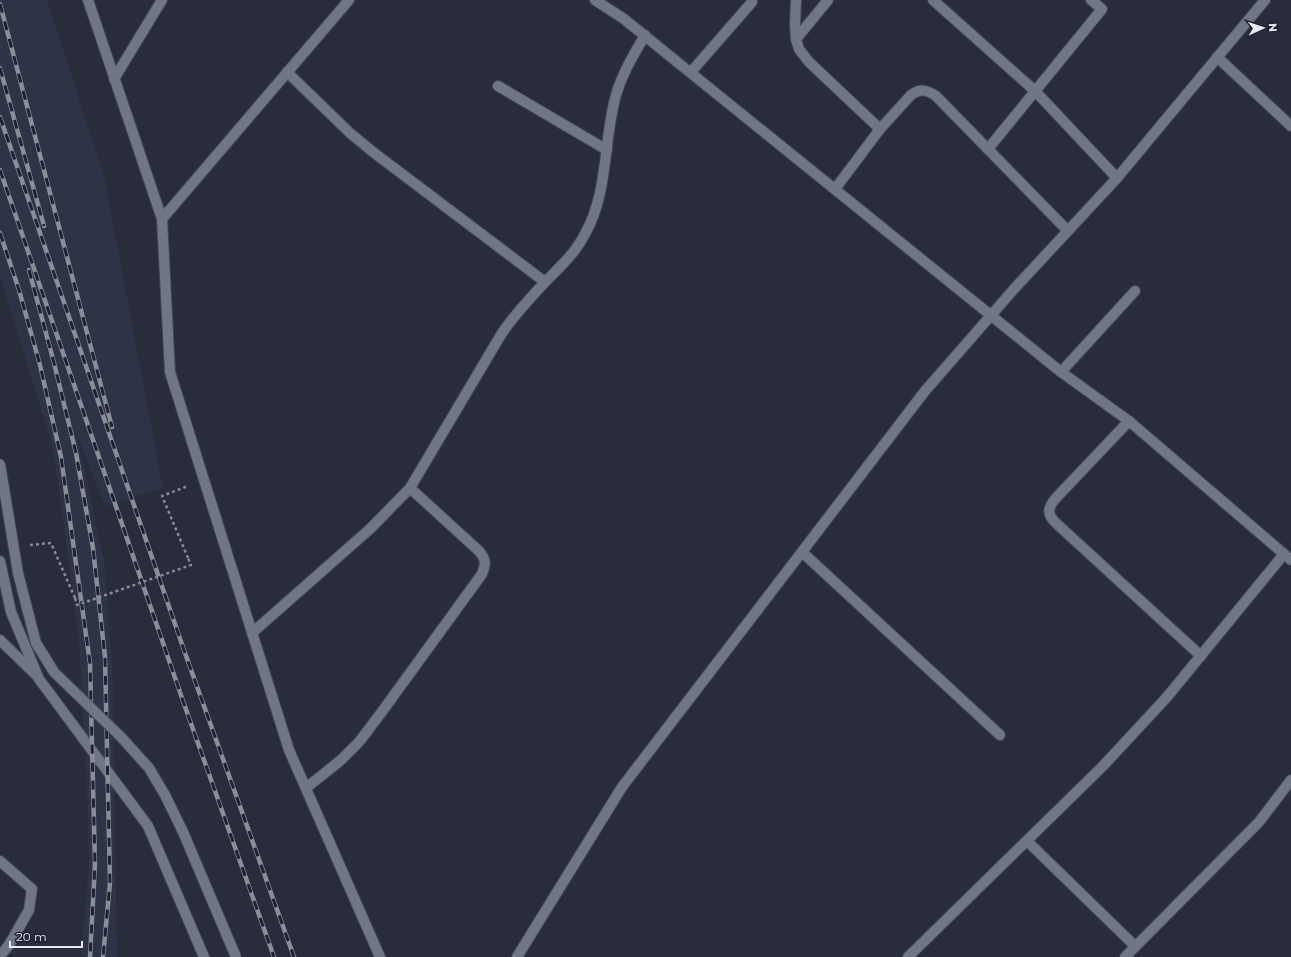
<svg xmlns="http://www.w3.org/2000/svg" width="1291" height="957" font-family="Montserrat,sans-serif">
	<rect width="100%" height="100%" fill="#282c3b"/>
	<path fill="#2e3348" d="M0,0h47l57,175 59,313 -58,18 -28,-71 28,131 8,116 4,275h-36l8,-93 -2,-76 -8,-145 -12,-95 -15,-104 -52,-167z"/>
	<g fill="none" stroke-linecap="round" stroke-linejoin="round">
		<defs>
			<g id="minor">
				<path d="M88,0l74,219 8,153 119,378 91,207"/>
				<path d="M595,0l29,19 437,353 68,49 162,139"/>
				<path d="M796,0l-1,24 1,15 3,10 10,13 71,67"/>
				<path d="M933,0l102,91 82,87"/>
				<path d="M796,39l32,-39"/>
				<path d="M1217,57l74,69"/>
				<path d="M287,72l63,61 23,19 172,130"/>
				<path d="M691,72l61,-70"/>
				<path d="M114,79l48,-79"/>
				<path d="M498,86l109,64"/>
				<path d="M988,149l114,-140 -11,-9"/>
				<path d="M835,189l45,-60 31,-34c9,-6 15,-6 25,1l132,135"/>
				<path d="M162,219l187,-219"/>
				<path d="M1061,372l74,-81"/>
				<path d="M1129,421l-74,78c-8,10 -8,16 2,25l144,132"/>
				<path d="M802,552l198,183"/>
				<path d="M0,561l11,51 28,67 109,147 56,131"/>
				<path d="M252,633l119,-105 39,-40 92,-155c13,-19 29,-36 45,-53 14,-14 29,-28 38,-46 24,-43 18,-93 31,-139 6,-21 18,-41 29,-60"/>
				<path d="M0,640l36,35"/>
				<path d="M306,788l35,-28 18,-18 22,-29 101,-139c4,-10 4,-15 -3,-23l-69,-63"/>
				<path d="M1027,841l108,105"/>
				<path d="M0,861l32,28 -3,21 -20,35 -9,11"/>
				<path d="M517,957l105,-170 303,-396 89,-102 103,-111 148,-178"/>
				<path d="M908,957l195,-191 64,-69 117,-143"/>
				<path d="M1125,957l134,-135 32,-42"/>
			</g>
		</defs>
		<use href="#minor" stroke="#444754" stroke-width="12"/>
		<g stroke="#888b98" stroke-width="2.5" stroke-dasharray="3 3" stroke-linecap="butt">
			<path d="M30,545l21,-2 24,55"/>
			<path d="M188,558l-26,-62 26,-10"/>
		</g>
		<use href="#minor" stroke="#717588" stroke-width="10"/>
		<defs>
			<g id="rail">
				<path d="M0,4l112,423"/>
				<path d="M0,68l44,158"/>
				<path d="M0,117l185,536 109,304"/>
				<path d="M0,170l183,531 91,256"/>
				<path d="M0,233l19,57 21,75 21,92 29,206 5,201 -5,93"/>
				<path d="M29,270l25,93 22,90 17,95 12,109 5,226 -7,74"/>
			</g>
		</defs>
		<use href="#rail" stroke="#8a8d9a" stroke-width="4.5"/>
		<use href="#rail" stroke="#1e2231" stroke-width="3" stroke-dasharray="9" stroke-linecap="butt"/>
		<defs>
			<path id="tertiary-bridge" d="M0,464l18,109 18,70 18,29 67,65 28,31 16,27 18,37 53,125"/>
		</defs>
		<use href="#tertiary-bridge" stroke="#444754" stroke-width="12" stroke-linecap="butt"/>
		<path stroke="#888b98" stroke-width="2.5" stroke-dasharray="3 3" stroke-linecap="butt" d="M75,598l2,7 114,-40 -3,-7"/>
		<use href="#tertiary-bridge" stroke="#717588" stroke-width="10"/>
	</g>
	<g transform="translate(1263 28) rotate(87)" stroke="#1e2231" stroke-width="3" paint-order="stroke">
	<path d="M0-3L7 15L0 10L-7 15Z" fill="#e6e9f3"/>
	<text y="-6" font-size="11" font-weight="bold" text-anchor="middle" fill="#e6e9f3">N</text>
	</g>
	<path d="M10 941v6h72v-6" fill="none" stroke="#e6e9f3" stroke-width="2"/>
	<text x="16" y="941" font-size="12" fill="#e6e9f3" stroke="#1e2231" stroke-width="3" paint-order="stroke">20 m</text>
</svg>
